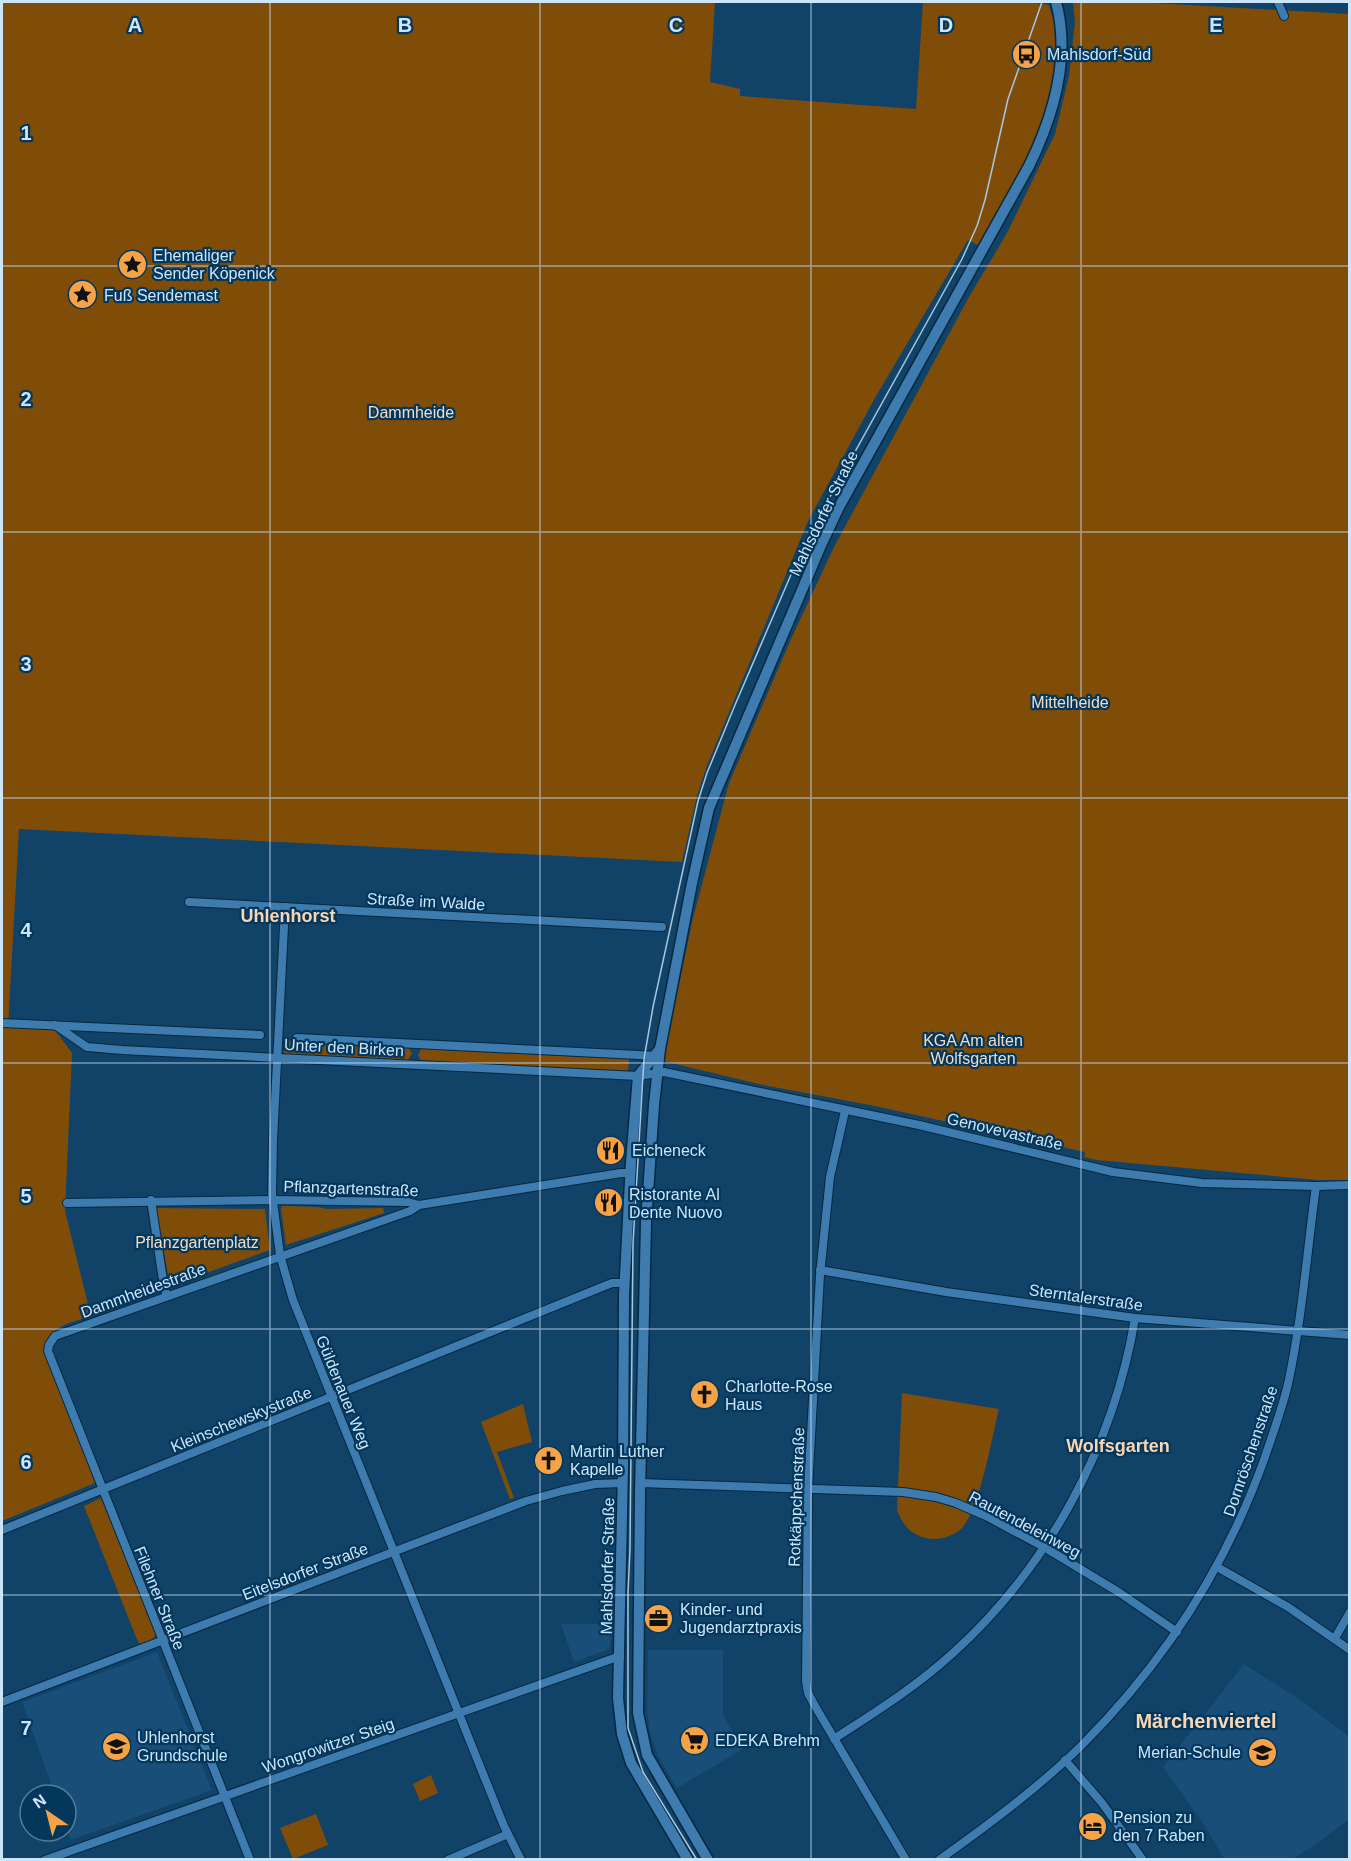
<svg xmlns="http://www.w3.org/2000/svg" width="1351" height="1861" font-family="Arial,sans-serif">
	<rect width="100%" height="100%" fill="#114267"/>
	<g fill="#184e77">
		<path d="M561,1624h50l-1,25 -36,13z"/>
		<path d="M648,1650h75v65l20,34 -66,39 -19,-32 -8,-23 -3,-23z"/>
		<path d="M157,1652l55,138 -141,50 -5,-15v-30h-11l-33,-93z"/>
		<path d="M1244,1664l61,39 44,34v82l-28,22 -29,18h-68l-19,-33 -42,-59z"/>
	</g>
	<g fill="#804d09">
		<path d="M2,2h713l-5,80 30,7v7l176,13 7,-107h105l21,3 7,24 -1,46 -12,49 -11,27 -54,94 -10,-5 -93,158 -67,123 -102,247 -9,28 -15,66 -663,-33 -11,198 46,2 18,24 -7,158 26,105c-23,8 -42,9 -47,36l51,131 -93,38z"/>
		<path d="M1073,2h62l214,12v1166h-31l-222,-20 -12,-3 1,-5 -215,-47 -107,-20 -100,-24 30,-143 36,-135 62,-144 43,-92 135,-250 38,-64 48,-99 14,-58 6,-54z"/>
		<path d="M285,1040l124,8 3,6 -4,6 -122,-6 -2,-1z"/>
		<path d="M421,1049l208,10 -1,13 -207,-11 -3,-6z"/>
		<path d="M282,1206l36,1 9,2 56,-1 1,5 -98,32 -5,-36z"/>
		<path d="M156,1208l109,1 5,41 -100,36z"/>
		<path d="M902,1393l97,16c-7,27 -19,101 -38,120 -10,8 -23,12 -35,9 -15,-3 -24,-14 -29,-28z"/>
		<path d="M523,1404l9,38 -35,10 17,46 -4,1 -29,-77z"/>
		<path d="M101,1498l55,136c-2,6 -10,11 -17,9l-3,-6 -52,-131z"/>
		<path d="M431,1775l7,18 -18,8 -7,-17z"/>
		<path d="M316,1814l12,31 -35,14 -13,-31z"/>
	</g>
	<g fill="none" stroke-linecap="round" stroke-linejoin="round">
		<defs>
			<g id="street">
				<path d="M1278,2l6,14"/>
				<path d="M189,902l473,25"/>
				<path d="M285,907l-12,233 -1,54 8,61 13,45 211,526 17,34"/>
				<path d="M2,1023l258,12"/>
				<path d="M55,1025l32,22 35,3 516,26 26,-4 255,53 194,47 89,11 114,3 34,-1"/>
				<path d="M297,1038l361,18"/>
				<path d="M845,1111l-15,66 -10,98 -12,214 -2,192 2,12 7,13 91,154"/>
				<path d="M151,1200l13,87 3,9"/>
				<path d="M67,1203l206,-3 135,2 11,3 202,-32h10"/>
				<path d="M820,1270l126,22 189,26 215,17"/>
				<path d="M640,1483l263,9 33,5 20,6 30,13 58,31 76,46 57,39"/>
				<path d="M2,1530l610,-247h12"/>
				<path d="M1217,1567l71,40 62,43"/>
				<path d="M1335,1638l15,-26"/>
				<path d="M2,1702l524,-201 36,-10 33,-7 28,-1"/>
				<path d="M834,1739c41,-27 82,-52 119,-86 95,-86 161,-207 182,-335"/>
				<path d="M1065,1760l37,43 41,57"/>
				<path d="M45,1860l575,-204"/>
				<path d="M250,1860l-202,-509 1,-6 6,-9 355,-125 9,-6"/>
				<path d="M448,1860l60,-26"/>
				<path d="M939,1860c49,-35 99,-72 142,-114 82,-82 145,-179 184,-289 8,-24 17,-48 23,-73 14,-65 19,-132 28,-198"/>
			</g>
			<g id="secondary">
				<path d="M660,1049l-22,27 -7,86 -7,133 -1,174 -5,229 4,36 9,29 57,97"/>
				<path d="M708,1860l-61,-105 -9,-42 2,-220 6,-271 8,-117 6,-56 32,-166 17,-75 113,-265 17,-36 190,-341c25,-51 42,-108 27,-164"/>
			</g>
		</defs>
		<use href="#street" stroke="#062841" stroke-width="10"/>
		<use href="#secondary" stroke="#062841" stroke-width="13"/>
		<use href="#street" stroke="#3e7bae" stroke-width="8"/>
		<use href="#secondary" stroke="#3e7bae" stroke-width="10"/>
		<path stroke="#a8c6df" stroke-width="1.5" d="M697,1860l-54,-88 -15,-44v-135l2,-45 3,-305 11,-184 9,-52 45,-206 9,-28 28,-68 58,-135 23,-48 146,-263 15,-33 8,-26 23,-101 34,-97"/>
	</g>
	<path fill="none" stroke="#cce5fb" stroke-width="1.5" stroke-opacity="0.55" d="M270,2v1858M540,2v1858M811,2v1858M1081,2v1858M2,266h1348M2,532h1348M2,798h1348M2,1063h1348M2,1329h1348M2,1595h1348"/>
	<defs>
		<symbol id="bus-disc" viewBox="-11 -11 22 22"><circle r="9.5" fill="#f5a346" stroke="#03375b"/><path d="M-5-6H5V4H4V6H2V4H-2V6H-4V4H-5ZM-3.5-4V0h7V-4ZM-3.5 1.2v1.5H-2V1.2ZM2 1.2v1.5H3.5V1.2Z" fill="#111"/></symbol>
		<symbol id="sight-disc" viewBox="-11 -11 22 22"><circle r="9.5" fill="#f5a346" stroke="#03375b"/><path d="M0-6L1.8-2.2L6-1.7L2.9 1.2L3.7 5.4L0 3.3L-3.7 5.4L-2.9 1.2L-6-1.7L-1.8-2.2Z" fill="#111"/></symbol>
		<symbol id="restaurant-disc" viewBox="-11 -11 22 22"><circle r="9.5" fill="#f5a346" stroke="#03375b"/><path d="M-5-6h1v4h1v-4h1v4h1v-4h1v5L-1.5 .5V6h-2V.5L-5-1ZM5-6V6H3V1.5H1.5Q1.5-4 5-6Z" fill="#111"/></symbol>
		<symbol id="church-disc" viewBox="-11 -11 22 22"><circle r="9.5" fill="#f5a346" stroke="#03375b"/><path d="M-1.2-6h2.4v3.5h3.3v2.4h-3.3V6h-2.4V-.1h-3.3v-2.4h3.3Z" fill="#111"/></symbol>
		<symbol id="office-disc" viewBox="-11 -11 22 22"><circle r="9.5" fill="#f5a346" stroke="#03375b"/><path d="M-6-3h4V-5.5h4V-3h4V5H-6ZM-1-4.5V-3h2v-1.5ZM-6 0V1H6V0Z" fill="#111"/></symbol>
		<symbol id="supermarket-disc" viewBox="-11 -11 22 22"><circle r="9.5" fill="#f5a346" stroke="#03375b"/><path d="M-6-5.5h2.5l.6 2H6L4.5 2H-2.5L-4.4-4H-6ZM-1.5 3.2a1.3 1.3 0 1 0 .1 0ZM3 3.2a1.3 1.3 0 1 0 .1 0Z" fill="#111"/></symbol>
		<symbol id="school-disc" viewBox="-11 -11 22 22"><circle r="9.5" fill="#f5a346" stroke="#03375b"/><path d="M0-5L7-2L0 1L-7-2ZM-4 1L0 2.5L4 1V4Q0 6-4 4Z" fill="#111"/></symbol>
		<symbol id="hotel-disc" viewBox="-11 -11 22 22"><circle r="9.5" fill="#f5a346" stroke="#03375b"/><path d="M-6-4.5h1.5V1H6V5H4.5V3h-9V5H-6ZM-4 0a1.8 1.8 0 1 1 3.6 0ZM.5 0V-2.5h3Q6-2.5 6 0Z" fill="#111"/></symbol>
	</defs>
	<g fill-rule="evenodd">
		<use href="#bus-disc" x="1010" y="38" width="33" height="33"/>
		<use href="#sight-disc" x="116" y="248" width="33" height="33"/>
		<use href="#sight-disc" x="66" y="278" width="33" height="33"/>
		<use href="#restaurant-disc" x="594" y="1134" width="33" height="33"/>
		<use href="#restaurant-disc" x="592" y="1186" width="33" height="33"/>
		<use href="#church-disc" x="688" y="1378" width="33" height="33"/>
		<use href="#church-disc" x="532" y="1444" width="33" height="33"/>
		<use href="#office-disc" x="642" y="1602" width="33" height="33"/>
		<use href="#supermarket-disc" x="678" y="1724" width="33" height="33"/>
		<use href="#school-disc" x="100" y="1730" width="33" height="33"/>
		<use href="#school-disc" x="1246" y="1736" width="33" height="33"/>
		<use href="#hotel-disc" x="1076" y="1810" width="33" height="33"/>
	</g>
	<g text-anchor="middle" stroke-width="4.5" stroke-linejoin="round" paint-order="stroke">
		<g font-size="16" fill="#cce5fb" stroke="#03375b" text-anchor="start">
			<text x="1047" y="60">Mahlsdorf-Süd</text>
			<text x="153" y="261">Ehemaliger<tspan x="153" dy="18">Sender Köpenick</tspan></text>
			<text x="104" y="301">Fuß Sendemast</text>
			<text x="632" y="1156">Eicheneck</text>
			<text x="629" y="1200">Ristorante Al<tspan x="629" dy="18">Dente Nuovo</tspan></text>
			<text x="725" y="1392">Charlotte-Rose<tspan x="725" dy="18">Haus</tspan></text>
			<text x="570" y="1457">Martin Luther<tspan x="570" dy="18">Kapelle</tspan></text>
			<text x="680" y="1615">Kinder- und<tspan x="680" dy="18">Jugendarztpraxis</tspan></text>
			<text x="137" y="1743">Uhlenhorst<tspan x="137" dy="18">Grundschule</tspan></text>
			<text x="715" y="1746">EDEKA Brehm</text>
			<text x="1241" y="1758" text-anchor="end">Merian-Schule</text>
			<text x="1113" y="1823">Pension zu<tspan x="1113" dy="18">den 7 Raben</tspan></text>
		</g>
		<g font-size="16" fill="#f2dbc6" stroke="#03375b">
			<text x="411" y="418">Dammheide</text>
			<text x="1070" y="708">Mittelheide</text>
			<text x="973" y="1046">KGA Am alten<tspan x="973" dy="18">Wolfsgarten</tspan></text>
			<text x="197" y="1248">Pflanzgartenplatz</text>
		</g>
		<g font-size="16" fill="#cce5fb" stroke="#03375b">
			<text transform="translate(823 513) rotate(-64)" y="6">Mahlsdorfer Straße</text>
			<text transform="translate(426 901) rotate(3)" y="6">Straße im Walde</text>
			<text transform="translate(344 1047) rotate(3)" y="6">Unter den Birken</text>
			<text transform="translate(1005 1131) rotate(13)" y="6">Genovevastraße</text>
			<text transform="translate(351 1188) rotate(2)" y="6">Pflanzgartenstraße</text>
			<text transform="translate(143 1290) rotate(-20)" y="6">Dammheidestraße</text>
			<text transform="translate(1086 1297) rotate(8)" y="6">Sterntalerstraße</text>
			<text transform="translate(344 1392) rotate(68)" y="6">Güldenauer Weg</text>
			<text transform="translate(241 1419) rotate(-22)" y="6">Kleinschewskystraße</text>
			<text transform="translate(1250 1451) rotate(-71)" y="6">Dornröschenstraße</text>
			<text transform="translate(796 1497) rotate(-88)" y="6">Rotkäppchenstraße</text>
			<text transform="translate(1025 1524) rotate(28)" y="6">Rautendeleinweg</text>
			<text transform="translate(607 1566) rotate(-89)" y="6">Mahlsdorfer Straße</text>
			<text transform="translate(305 1571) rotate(-21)" y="6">Eitelsdorfer Straße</text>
			<text transform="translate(160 1598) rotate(68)" y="6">Filehner Straße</text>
			<text transform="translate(328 1745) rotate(-19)" y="6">Wongrowitzer Steig</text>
		</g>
		<g font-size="18" font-weight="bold" fill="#f9d5b3" stroke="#03375b">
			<text x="288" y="922">Uhlenhorst</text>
			<text x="1118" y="1452">Wolfsgarten</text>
		</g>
		<g font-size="20" font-weight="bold" fill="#f9d5b3" stroke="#03375b">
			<text x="1206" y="1728">Märchenviertel</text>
		</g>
	</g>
	<g font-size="20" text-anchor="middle" font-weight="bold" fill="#cce5fb" stroke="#03375b" stroke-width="4.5" stroke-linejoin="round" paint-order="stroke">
		<text x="135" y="32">A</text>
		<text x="405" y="32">B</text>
		<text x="676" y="32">C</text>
		<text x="946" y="32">D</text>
		<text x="1216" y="32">E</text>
		<text x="26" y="140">1</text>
		<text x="26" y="406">2</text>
		<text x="26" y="671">3</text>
		<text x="26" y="937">4</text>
		<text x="26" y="1203">5</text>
		<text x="26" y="1469">6</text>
		<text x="26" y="1735">7</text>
	</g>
	<rect width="1351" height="1861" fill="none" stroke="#cce5fb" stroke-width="6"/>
	<g transform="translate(48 1813) rotate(325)"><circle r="28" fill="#03375b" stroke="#537d9b" stroke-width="1.5"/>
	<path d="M0-4.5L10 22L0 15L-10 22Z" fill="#f5a346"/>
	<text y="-9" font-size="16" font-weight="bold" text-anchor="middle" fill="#cce5fb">N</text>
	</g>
</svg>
